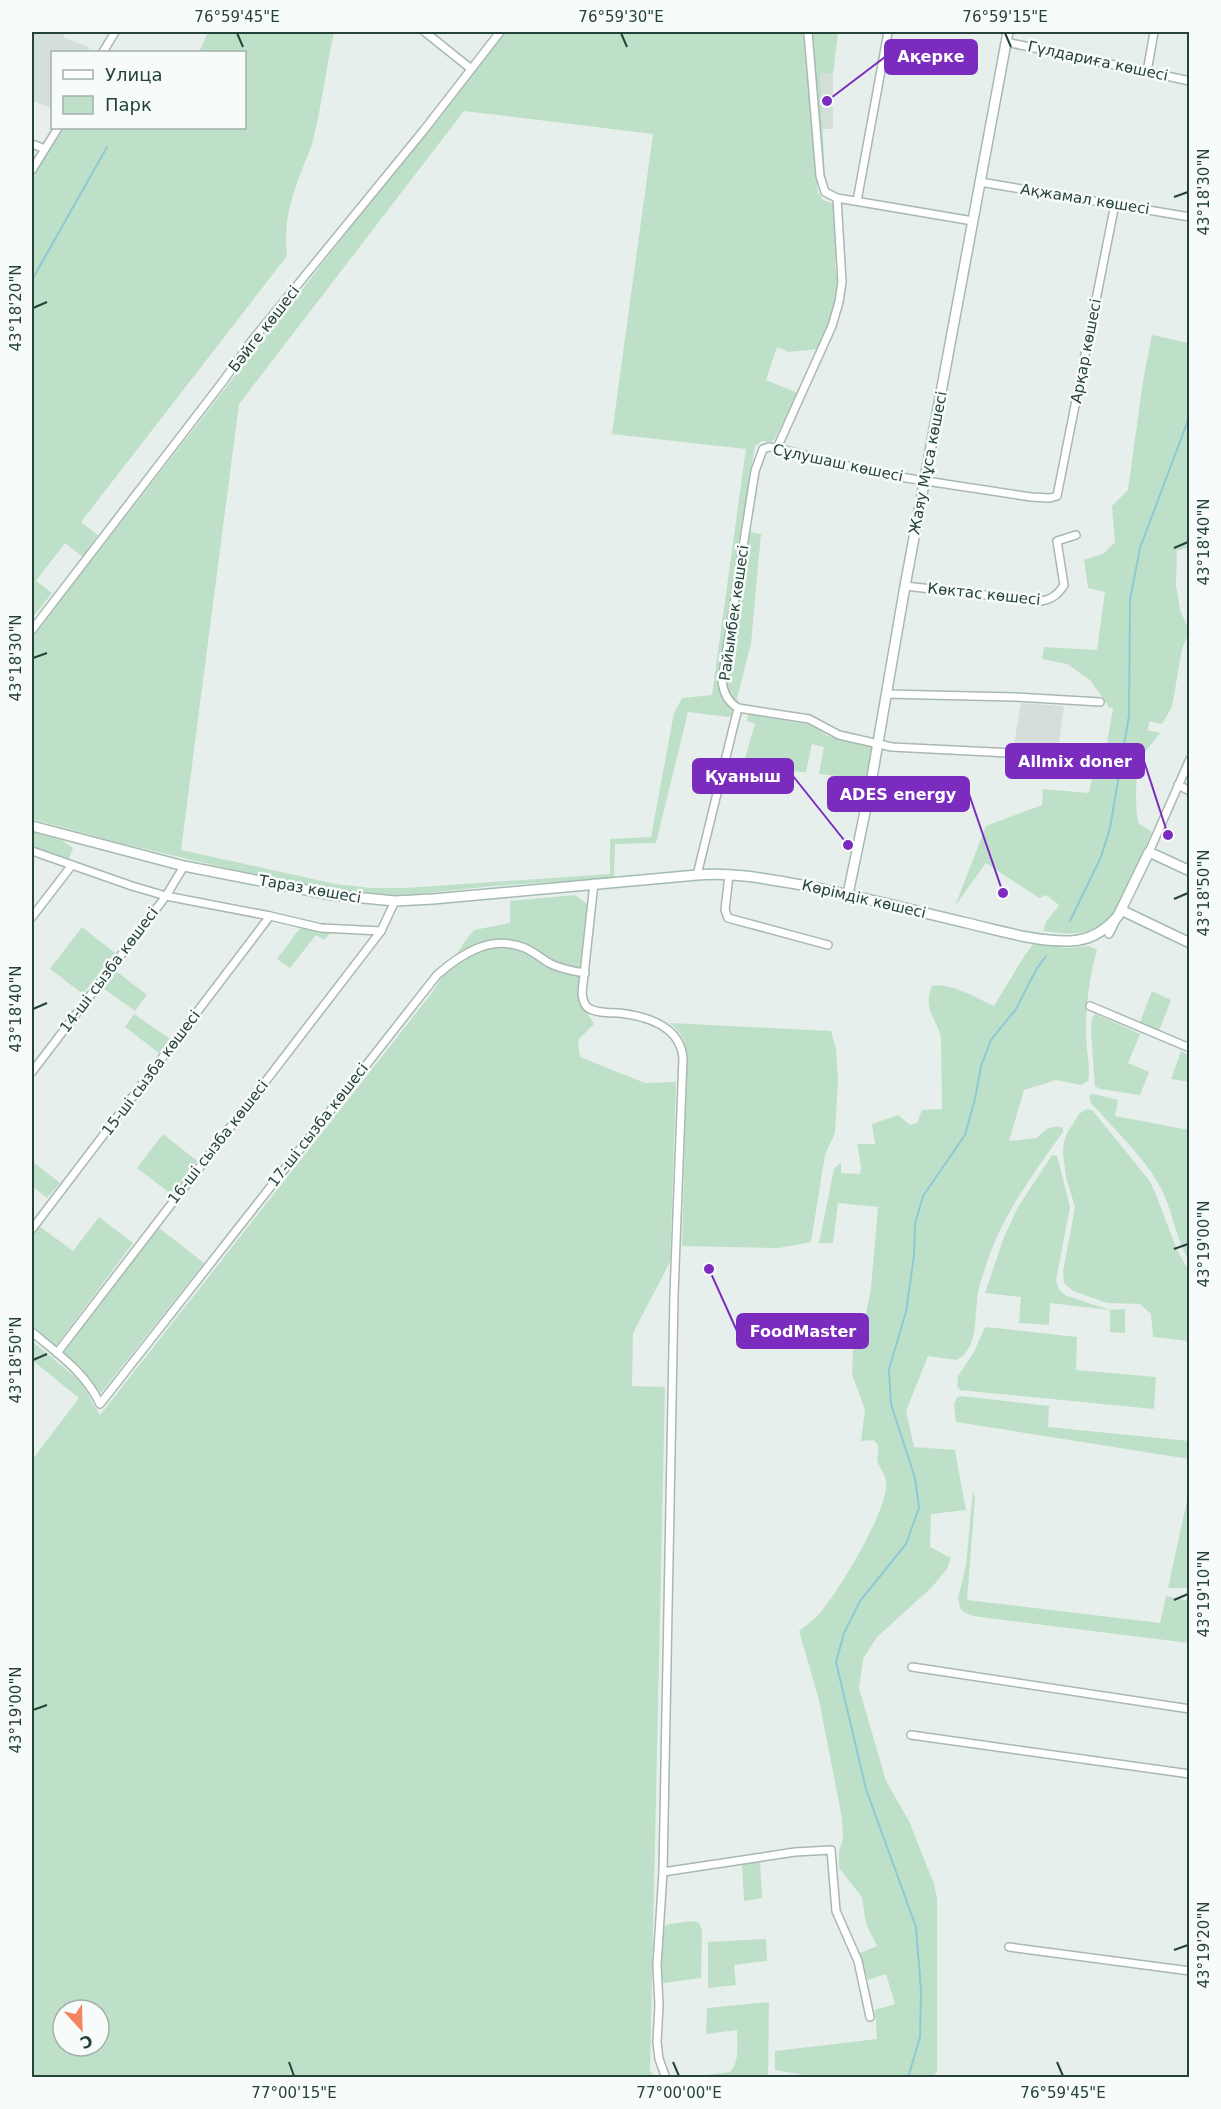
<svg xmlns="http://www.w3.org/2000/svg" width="1221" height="2109" font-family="'DejaVu Sans',sans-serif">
	<rect width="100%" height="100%" fill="#e6efeb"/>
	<g fill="#d4dfda">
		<path d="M32,32h33l-2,5 25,10 2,5h-38v57l-20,-9z"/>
		<path d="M820,73l13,1v55h-11z"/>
		<path d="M1021,703l43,3 -6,43 -44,-5z"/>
	</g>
	<g fill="#bfe0c8" fill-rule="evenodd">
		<path d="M208,32h126c-8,36 -12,73 -21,108 -3,13 -9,23 -13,35 -11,30 -16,49 -13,81l-206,266 17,13 -15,22 -18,-14 -29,38 16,12 -18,23 -2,-3v-434l32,-51h180v-76h-45z"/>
		<path d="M506,32h297l15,160 5,8 12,4 2,52 -2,9 4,23 -4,26 -16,35 -30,3 -12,-5 -11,33 32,13 -24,47 -3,2 -9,-1 -7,5 -38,232c0,15 8,24 17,35l-5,4 -41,-5 -32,131 -41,1 -1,34 -121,8 -74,8 -27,1 -35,-1 -62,-10 -171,-40 -92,-25v-182l440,-566zM464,111l189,23 -41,300 134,15 -34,246 -30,3 -8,15 -23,124 -41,2v35l-204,14h-35l-36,-4 -154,-34 58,-446z"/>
		<path d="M811,32h27l-5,42 -13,-1 5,108 -2,-8z"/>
		<path d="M1152,335l37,8v205l-12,2 -1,35 4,25 7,16v11l-5,12 -10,58 -10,17 -12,-3 -3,9 13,3c-8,10 -18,21 -21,33 -4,14 -4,45 0,58l13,8 -37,82c-24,23 -41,21 -72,17l3,-9 13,-17 -13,-10 -7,3 -53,-35 -31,43 31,-80 56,-21 1,-16 46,4 8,-41 9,-2 7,-42 -4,-1 -19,-27 -23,-16 -25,-5 2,-12 53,3 8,-58 -17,-4 -4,-28 19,-6 12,-12 -3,-36 16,-16 15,-109z"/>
		<path d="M750,532l11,2 -10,110 -15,58 -8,-11 -1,-19z"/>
		<path d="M748,714l64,11 15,11 45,11 -6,32 -47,-5 5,-27 -12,-3 -6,28 -22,-1 -1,9 -52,-10 -3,-6 14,4 13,-44 -8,-3z"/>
		<path d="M32,832l29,8 12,8 -4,11 -37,-12z"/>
		<path d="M575,895l13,10 -10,94 16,25 -16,16 2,17 65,26 31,-1 -6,180 -37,71 -1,53 33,1 -15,684 5,6h-623v-617l47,-62 -47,-38v-19l48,40 20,34 331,-421 32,-50 11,-14 36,-7v-22zM63,2010h36v36h-36z"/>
		<path d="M82,927l33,26 -32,41 -33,-25z"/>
		<path d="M300,928l30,5 -6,7 -8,-5 -26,33 -13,-9z"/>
		<path d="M1033,944l36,4 20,-2 8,4c-8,28 -11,55 -11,84 0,16 5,31 2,47l-7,4 -25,-5 -32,10 -15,51 28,-3c6,-7 16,-15 26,-10v4c-32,45 -65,89 -80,143 -3,9 -6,18 -6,27 -3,21 1,45 -20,58l-29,-4 -22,55 8,36 41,3 11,60 -35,4 -1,33 21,11 -4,11 -15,18 -55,50 -14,22 -4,29 27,93 23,40 25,63 3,15v172l-4,6h-118l-40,-7v-19l102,-12 -2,-29 20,-6 -9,-30 -18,6 -8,-27 17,-7 -11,-22 -4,-27 -23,-29v-16l4,-13 -1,-21 -23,-118 -20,-69c7,-6 15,-11 21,-18 18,-21 66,-100 66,-127 1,-11 -6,-16 -9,-26 1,-8 4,-15 -4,-20l-12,1 4,-31 -13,-36 2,-46 9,-1 8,-38 7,-82 -40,-4 -5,40h-14l15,-74 7,-7v11l19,1 1,-7 -4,-23h18l-3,-20 26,-9 12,10 7,-2 5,-13 20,-1 -1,-71c-4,-20 -19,-28 -9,-52 17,-5 47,13 62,20l29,-48z"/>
		<path d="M116,971l31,24 -12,16 -32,-23z"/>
		<path d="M1152,991l19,9 -12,31 -19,-9z"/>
		<path d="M134,1014l36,25 -11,14 -34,-26z"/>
		<path d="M1095,1014l45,20 -12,29 21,9 -9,23 -40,-6 -5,-3 -4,-54 1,-14z"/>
		<path d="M669,1023l162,8 5,18 2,31 -3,53 -10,22 -14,87 -32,6 -97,-2 5,-184c-1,-18 -3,-28 -18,-39z"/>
		<path d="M1181,1051l8,4v27l-18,-3z"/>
		<path d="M1094,1094l24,6 -3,16 74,14v132c-14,-26 -17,-56 -32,-81 -18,-29 -44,-53 -66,-78l-2,-8z"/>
		<path d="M1086,1109l6,1 57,70 6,12 22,58 12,21v70l-36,-4 -2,-23 -11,-10 -33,-1 -34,-12 -9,-8 -1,-11 12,-65 -9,-30 -3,-24 1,-11 3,-9 12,-19z"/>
		<path d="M163,1134l34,27 -26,33 -34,-26z"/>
		<path d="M1052,1155l5,1 13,51 -14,74c2,7 4,11 11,15l43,14 15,-1v24l-15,-1v-22l-60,-7 -1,22 -30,-2 2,-26 -36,-4 19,-56 14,-30z"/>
		<path d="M32,1161l28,22 -13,15 -15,-12z"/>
		<path d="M99,1217l34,26 -78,104 -23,-21v-90l7,-10 34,25z"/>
		<path d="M158,1227l46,36 -103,130 -22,-27 -16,-13z"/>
		<path d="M987,1327l90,10 -1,33 80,7 -2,32 -194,-19 -3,-4 1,-10 16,-24 10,-23z"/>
		<path d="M961,1396l88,10 -1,21 141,14v18l-233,-37 -2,-18 3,-7z"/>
		<path d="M973,1490l2,8 -8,102 193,23 6,-27 23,5v42l-216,-27 -9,-4 -4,-4 -2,-10 8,-33z"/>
		<path d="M1189,1491v97h-21z"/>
		<path d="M760,1860l2,38 -18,3 -2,-38z"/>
		<path d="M693,1921l6,2 3,8 -1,47 -37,5c-9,-12 -5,-42 0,-56l6,-3z"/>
		<path d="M766,1939l1,22 -33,4 2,20 -28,3v-46z"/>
		<path d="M769,2002l-1,75h-63v-2l25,-3c10,-11 7,-27 7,-42l-31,4 1,-26z"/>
	</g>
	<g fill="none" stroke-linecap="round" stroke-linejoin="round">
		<g stroke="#8ec9d4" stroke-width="2">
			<path d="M32,280l75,-133"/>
			<path d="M1070,921l31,-64 9,-29 19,-112 1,-116 10,-52 50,-133"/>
			<path d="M908,2078l12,-41 1,-46 -5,-64 -50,-138 -30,-127 8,-29 16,-32 46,-57 13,-36 -4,-30 -24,-74 -2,-35 17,-57 8,-57 1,-31 8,-28 42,-61 10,-36 6,-33 10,-26 25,-31 20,-39 10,-14"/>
		</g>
		<defs>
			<g id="street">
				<path d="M425,32l45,36"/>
				<path d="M808,32l12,144 5,16 12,6 136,23"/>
				<path d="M1006,42l184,39"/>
				<path d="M103,52l12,-20"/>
				<path d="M1147,72l7,-40"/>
				<path d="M32,144l13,5"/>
				<path d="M32,170l26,-42"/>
				<path d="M980,182l210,35"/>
				<path d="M857,201l31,-169"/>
				<path d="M777,448l55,-122 7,-24 3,-20 -5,-84"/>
				<path d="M905,586l133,15c12,0 20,-6 26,-16l-7,-44 19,-6"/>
				<path d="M32,630l192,-250 26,-37 174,-213 76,-98"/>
				<path d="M886,694l128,3 86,5"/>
				<path d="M1070,756l-178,-9 -53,-12 -30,-16 -71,-11c-10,-6 -15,-16 -16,-28l33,-209 8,-22 6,-2 8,1 103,26 151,23 19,1 7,-2 58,-292"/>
				<path d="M1178,785l12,6"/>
				<path d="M32,851l100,35 34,10 104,20 51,12 60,3"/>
				<path d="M1149,852l41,-93"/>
				<path d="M697,875l41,-167"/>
				<path d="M729,875l-4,35 3,8 100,27"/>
				<path d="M594,883l-12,110c1,7 2,13 8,16 8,4 20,4 29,4 27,3 61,13 64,45l-9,237 -11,577 -6,93 2,40 -2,37 2,17 7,19"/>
				<path d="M32,917l40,-52"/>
				<path d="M1109,934l7,-14"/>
				<path d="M1090,1006l100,42"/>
				<path d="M32,1072l134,-176 18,-30"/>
				<path d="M32,1229l238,-313"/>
				<path d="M32,1332c26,22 53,40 68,72l337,-429c24,-21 54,-41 88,-27 9,4 16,10 24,15 11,6 23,8 36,10"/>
				<path d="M57,1353l324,-422 14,-30"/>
				<path d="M912,1667l278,42"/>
				<path d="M911,1735l279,39"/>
				<path d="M663,1872l132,-20 36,-2 5,61 22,50 12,56"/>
				<path d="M1009,1947l181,24"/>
			</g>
			<g id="secondary">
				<path d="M32,826l152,40 148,29 63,6 38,-2 264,-24c35,-3 70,4 105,10 55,11 110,25 165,38 34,8 69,19 104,18 19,-1 35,-11 47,-25l31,-64 41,19"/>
				<path d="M848,894l23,-111 34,-197 103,-554"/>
				<path d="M1121,910l69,33"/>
			</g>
		</defs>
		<use href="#street" stroke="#a8b8b2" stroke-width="10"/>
		<use href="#secondary" stroke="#a4bbb3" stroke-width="12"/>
		<use href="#street" stroke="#fff" stroke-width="7"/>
		<use href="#secondary" stroke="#fff" stroke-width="9"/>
	</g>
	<path fill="none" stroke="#24423a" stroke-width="2" d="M237,33l6,14M621,33l6,14M1005,33l6,14M1174,197l14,-5M33,308l14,-6M1174,548l14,-6M33,658l14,-5M1174,899l14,-6M33,1009l14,-6M1174,1249l14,-5M33,1360l14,-6M1174,1600l14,-6M33,1710l14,-5M1174,1950l14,-5M289,2062l5,14M673,2062l6,14M1057,2062l6,14"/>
	<g text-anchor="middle" stroke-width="5" stroke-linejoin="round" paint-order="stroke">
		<g font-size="15" fill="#24423a" stroke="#f7fbf9">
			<text transform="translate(1098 61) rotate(12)" y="5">Гүлдариға көшесі</text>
			<text transform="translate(1085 199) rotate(9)" y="5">Ақжамал көшесі</text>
			<text transform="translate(264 329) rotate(-52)" y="5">Бәйге көшесі</text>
			<text transform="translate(1086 351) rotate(-79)" y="5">Арқар көшесі</text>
			<text transform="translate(838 463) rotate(12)" y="5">Сұлушаш көшесі</text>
			<text transform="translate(928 463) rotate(-79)" y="5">Жаяу Мұса көшесі</text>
			<text transform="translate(984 594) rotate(6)" y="5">Көктас көшесі</text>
			<text transform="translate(734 613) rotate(-82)" y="5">Райымбек көшесі</text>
			<text transform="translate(310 889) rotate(10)" y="5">Тараз көшесі</text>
			<text transform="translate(864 899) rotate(13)" y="5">Көрімдік көшесі</text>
			<text transform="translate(109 970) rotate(-53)" y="5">14-ші сызба көшесі</text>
			<text transform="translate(151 1073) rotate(-53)" y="5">15-ші сызба көшесі</text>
			<text transform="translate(318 1125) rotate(-52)" y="5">17-ші сызба көшесі</text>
			<text transform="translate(218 1142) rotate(-52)" y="5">16-ші сызба көшесі</text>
		</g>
	</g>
	<path fill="none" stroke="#7b2cbf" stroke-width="2" d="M827 101L885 57M1168 835L1144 761M848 845L793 776M1003 893L969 794M709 1269L737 1331"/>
	<g fill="#7b2cbf" stroke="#f7fbf9" stroke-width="2">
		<circle cx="827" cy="101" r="6"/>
		<circle cx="1168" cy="835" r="6"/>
		<circle cx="848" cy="845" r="6"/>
		<circle cx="1003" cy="893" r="6"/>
		<circle cx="709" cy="1269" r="6"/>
	</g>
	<g fill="#7b2cbf" stroke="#7b2cbf" stroke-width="2">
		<rect x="885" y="40" width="92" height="34" rx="6"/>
		<rect x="1006" y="744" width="138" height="34" rx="6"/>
		<rect x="693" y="759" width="100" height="34" rx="6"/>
		<rect x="828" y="777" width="141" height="34" rx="6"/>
		<rect x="737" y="1314" width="131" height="34" rx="6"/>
	</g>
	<g font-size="16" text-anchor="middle" font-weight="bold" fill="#fff">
		<text x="931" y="62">Ақерке</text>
		<text x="1075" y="767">Allmix doner</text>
		<text x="743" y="782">Қуаныш</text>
		<text x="898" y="800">ADES energy</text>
		<text x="803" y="1337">FoodMaster</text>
	</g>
	<rect width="1221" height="2109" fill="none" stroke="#f7fbf9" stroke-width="66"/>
	<rect x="51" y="51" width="195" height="78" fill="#f7fbf9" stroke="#a3b1ad" stroke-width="1.5"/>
	<rect x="63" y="70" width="30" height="9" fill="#ffffff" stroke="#a3b1ad" stroke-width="1.5"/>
	<text x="105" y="81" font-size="18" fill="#24423a">Улица</text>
	<rect x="63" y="96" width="30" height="18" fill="#bfe0c8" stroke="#a3b1ad" stroke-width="1.5"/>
	<text x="105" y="111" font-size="18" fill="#24423a">Парк</text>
	<g transform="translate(81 2028) rotate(158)"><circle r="28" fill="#f7fbf9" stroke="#a3b1ad" stroke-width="1.5"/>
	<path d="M0-4.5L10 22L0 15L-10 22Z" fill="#f4845f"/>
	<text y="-9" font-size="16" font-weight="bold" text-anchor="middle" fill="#24423a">С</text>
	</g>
	<rect x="33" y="33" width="1155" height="2043" fill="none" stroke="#24423a" stroke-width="2"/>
	<g font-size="15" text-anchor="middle" fill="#24423a">
		<text x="237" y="22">76°59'45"E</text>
		<text x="621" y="22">76°59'30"E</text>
		<text x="1005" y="22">76°59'15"E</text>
		<text transform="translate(1204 192) rotate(-90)" y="5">43°18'30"N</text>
		<text transform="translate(16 308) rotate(-90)" y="5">43°18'20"N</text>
		<text transform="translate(1204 542) rotate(-90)" y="5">43°18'40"N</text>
		<text transform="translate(16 658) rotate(-90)" y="5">43°18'30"N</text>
		<text transform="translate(1204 893) rotate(-90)" y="5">43°18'50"N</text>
		<text transform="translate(16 1009) rotate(-90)" y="5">43°18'40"N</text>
		<text transform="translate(1204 1244) rotate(-90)" y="5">43°19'00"N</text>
		<text transform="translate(16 1360) rotate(-90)" y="5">43°18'50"N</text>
		<text transform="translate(1204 1594) rotate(-90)" y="5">43°19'10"N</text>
		<text transform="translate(16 1710) rotate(-90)" y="5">43°19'00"N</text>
		<text transform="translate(1204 1945) rotate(-90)" y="5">43°19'20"N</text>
		<text x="294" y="2098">77°00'15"E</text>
		<text x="679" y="2098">77°00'00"E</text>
		<text x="1063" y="2098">76°59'45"E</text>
	</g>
</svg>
